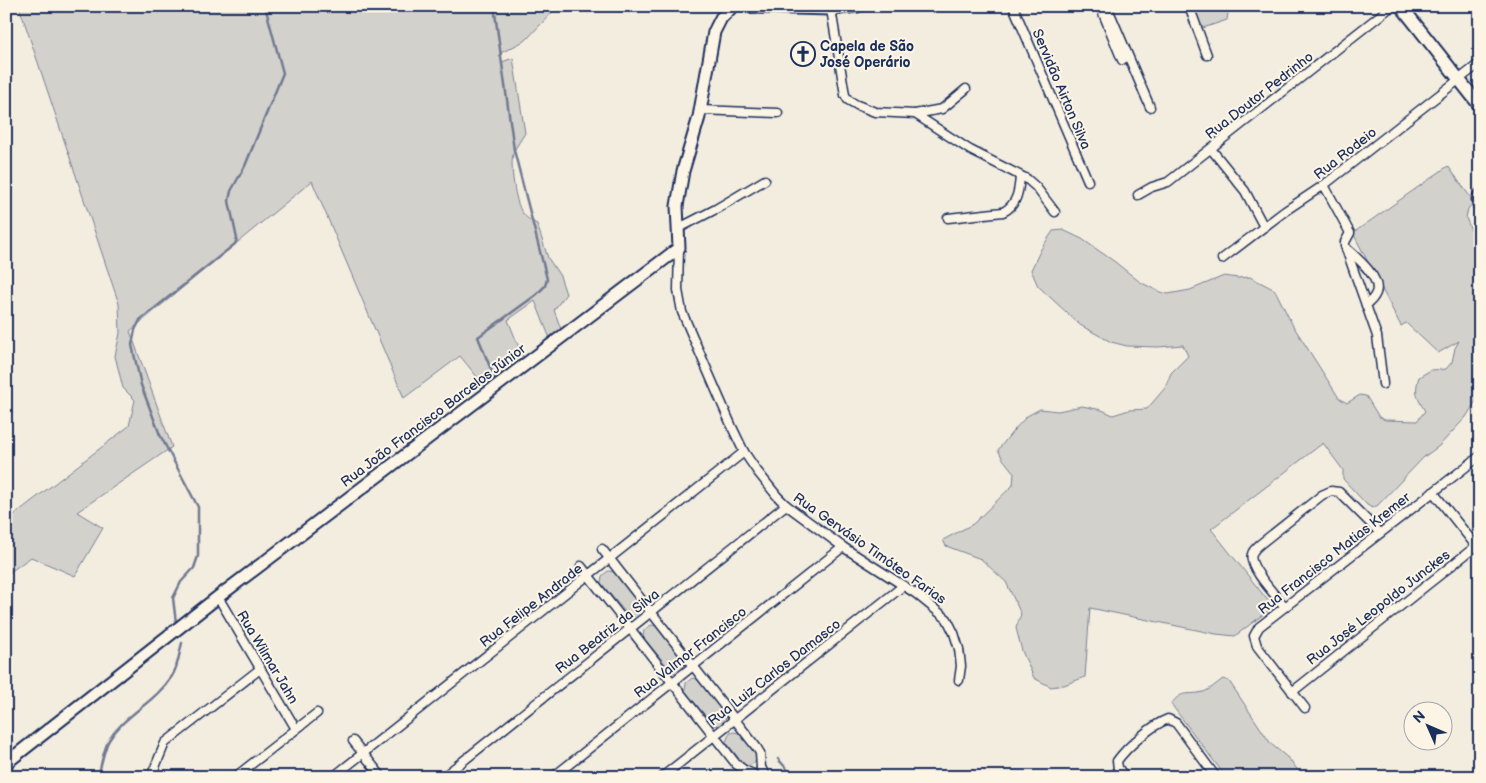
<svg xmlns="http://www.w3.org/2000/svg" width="1486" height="783" font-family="'Balsamiq Sans',sans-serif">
	<rect width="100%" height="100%" fill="#f3ede0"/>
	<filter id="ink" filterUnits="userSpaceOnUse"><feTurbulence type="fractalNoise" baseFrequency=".02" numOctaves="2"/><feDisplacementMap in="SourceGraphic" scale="10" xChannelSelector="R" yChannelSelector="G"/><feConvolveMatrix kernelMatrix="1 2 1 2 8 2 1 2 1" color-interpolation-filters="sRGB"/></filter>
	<g filter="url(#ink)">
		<g fill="#d3d1cc" stroke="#778095">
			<path d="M19,6h539l-32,34 -27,14 3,8 11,-4 12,75c-4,7 -9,13 -12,21 -3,11 2,49 9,58 4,6 9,9 15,12l11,34 12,18 6,18 -12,16 8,22 -11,9 -16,-40 -27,19 16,40 -37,29 -27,-33 -56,42 -92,-217 -182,150 42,116 -95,65 26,16 -28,48 -44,-19 -25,18v-54l123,-95 6,-26 -12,-12 -8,-32 5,-23 -1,-29z"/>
			<path d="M1192,6h37l-2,14 -27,9z"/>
			<path d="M1448,166l26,36 -6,7 -2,9 5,12 9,13v85l-4,2 4,-1v66l-6,9 -8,13 -27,29 -15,11 -46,48 -5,3 -6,-3 -24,-26v-9l-20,-27 -112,86 62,78 -38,29 -19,-2 -126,-26 -5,69 -21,8 -13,2 -17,-9 -12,-27 -6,-23 5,-14 -15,-32 -25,-23 -35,-13 -3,-6 30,-16 40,-39 1,-12 -11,-14 -5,-9 15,-19 14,-15 13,-7 18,2 24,-5 20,4 11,5 16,-5 18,-1 18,-21 6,-15 17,-17 -5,-11 -25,2 -31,-1 -16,-4 -31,-17 -42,-39 -7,-16 10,-21 12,-18 10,-1 19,9 33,23 25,20 20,10 8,2 22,-4 34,-14 14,2 12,-1 25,13 17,34 47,74 8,5 13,-8 6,1 13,21 6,3 32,1 8,-10c-8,-13 -11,-19 -6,-34l12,-7 15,-1 6,-7 3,-14 4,-7 -21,12 -32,-30 -5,3 -48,-93z"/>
			<path d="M608,571l7,1 28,34 -1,9 -4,4 -8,-1 -29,-35 1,-7z"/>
			<path d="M651,625l6,1 28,35 -1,8 -4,4 -8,-1 -29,-35 1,-7z"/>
			<path d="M692,678l6,1 28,35 -1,9 -4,3 -8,-1 -28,-34 1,-8z"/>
			<path d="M1223,679l6,2 42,63 17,14 13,16 -1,3h-74l-55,-73c12,-15 16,-8 32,-12 7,-2 14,-9 20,-13z"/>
			<path d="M733,732l7,1c6,7 22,19 15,29 -3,4 -7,4 -11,3l-18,-23 3,-8z"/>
		</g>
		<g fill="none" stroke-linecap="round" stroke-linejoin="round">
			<g stroke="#707a91" stroke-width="2.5">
				<path d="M494,6l20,144 33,129 -2,7 -9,9 -58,42 18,45"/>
				<path d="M176,623l-3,-25 8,-16 13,-14 4,-12v-49l-38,-72 -19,-50 -9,-40 3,-15 5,-10 95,-76 2,-5 -8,-38 2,-10 14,-25 38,-93 -18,-67"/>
				<path d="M778,759l16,18"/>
				<path d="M98,777c3,-11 6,-29 11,-37 16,-26 47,-38 63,-64 6,-9 7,-22 10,-33"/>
			</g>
			<defs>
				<g id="street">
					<path d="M1013,6l75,175"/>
					<path d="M1100,6l22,54"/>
					<path d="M1107,6l43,101"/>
					<path d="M1189,6l18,49"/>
					<path d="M831,9l14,86 3,5 9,5 18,7 40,2 55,36 57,29 9,8 19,25"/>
					<path d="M700,110l78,3"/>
					<path d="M915,114l27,-5 24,-20"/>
					<path d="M1211,149l34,42 19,36"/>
					<path d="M1324,185l26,48 -5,9v4l32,90 6,48"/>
					<path d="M1138,195l14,-8 16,-5 224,-176"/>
					<path d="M948,218l55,-6c14,-7 16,-21 17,-36"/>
					<path d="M679,228l37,-19 49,-29"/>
					<path d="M679,248l-1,42 4,22 50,115 12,25 13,19 20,25 9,9 57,42 72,46 32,26 7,14 5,16 2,17 -2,14"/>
					<path d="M1346,248c10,9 36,30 30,45 -2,5 -6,9 -10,12"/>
					<path d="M1222,259l63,-48 39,-26 156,-122"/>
					<path d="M1433,492l43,54"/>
					<path d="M602,549l155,199 3,5 1,15"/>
					<path d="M581,566l155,198 8,6 9,4"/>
					<path d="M218,597l78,132"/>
					<path d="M1285,607c-8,-10 -38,-41 -33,-53 1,-4 5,-7 7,-9l63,-50 9,-4 8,1 41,41"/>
					<path d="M1292,692l188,-149"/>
					<path d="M1305,708l-48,-62 -3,-10 5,-9 221,-171"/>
					<path d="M353,741l29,36"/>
					<path d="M761,768l6,9"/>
					<path d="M151,777l14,-34 95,-74"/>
					<path d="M235,777l82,-64"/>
					<path d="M333,777l411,-325"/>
					<path d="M443,777l343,-272"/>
					<path d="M553,777l290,-230"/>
					<path d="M662,777l241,-191"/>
					<path d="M1125,777l-7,-9 -1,-7c10,-14 35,-36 51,-42l8,4 40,54"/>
				</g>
				<g id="secondary">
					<path d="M749,6l4,1 78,2 26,-3"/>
					<path d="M1401,6l79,100"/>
					<path d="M1480,195l-2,5 2,7"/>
					<path d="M6,763l212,-166 461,-349 -2,-42 6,-35 16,-54 15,-85 7,-14 12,-12"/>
				</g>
			</defs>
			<use href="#street" stroke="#1b2f5e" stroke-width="11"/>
			<use href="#secondary" stroke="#1b2f5e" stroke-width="15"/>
			<use href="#street" stroke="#fcf5e5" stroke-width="8"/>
			<use href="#secondary" stroke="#fcf5e5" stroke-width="11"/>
		</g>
	</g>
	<defs>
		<symbol id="church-ring" viewBox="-11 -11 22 22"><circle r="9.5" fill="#fcf5e5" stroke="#1b2f5e" stroke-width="1.5"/><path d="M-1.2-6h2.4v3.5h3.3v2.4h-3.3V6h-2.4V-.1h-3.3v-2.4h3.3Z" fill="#1b2f5e"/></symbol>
	</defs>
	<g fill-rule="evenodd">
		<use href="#church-ring" x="789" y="40" width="28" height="28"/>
	</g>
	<g text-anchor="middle" stroke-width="4" stroke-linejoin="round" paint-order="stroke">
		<g font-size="14" font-weight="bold" fill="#1b2f5e" stroke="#fcf5e5" text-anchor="start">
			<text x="820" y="51">Capela de São<tspan x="820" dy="16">José Operário</tspan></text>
		</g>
		<g font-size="14" fill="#1b2f5e" stroke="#fcf5e5">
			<text transform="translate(1062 89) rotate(67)" y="5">Servidão Airton Silva</text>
			<text transform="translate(1259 95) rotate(-38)" y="5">Rua Doutor Pedrinho</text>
			<text transform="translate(1345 153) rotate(-38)" y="5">Rua Rodeio</text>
			<text transform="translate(433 415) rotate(-37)" y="5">Rua João Francisco Barcelos Júnior</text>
			<text transform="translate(870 548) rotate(35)" y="5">Rua Gervásio Timóteo Farias</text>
			<text transform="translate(1334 553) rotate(-38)" y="5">Rua Francisco Matias Kremer</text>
			<text transform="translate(531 605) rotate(-38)" y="5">Rua Felipe Andrade</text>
			<text transform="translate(1378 607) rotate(-38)" y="5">Rua José Leopoldo Junckes</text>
			<text transform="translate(607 631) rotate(-38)" y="5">Rua Beatriz da Silva</text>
			<text transform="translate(690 652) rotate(-38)" y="5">Rua Valmor Francisco</text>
			<text transform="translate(268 657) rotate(59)" y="5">Rua Wilmar Jahn</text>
			<text transform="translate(774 672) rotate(-38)" y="5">Rua Luiz Carlos Damasco</text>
		</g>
	</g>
	<rect width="1486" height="783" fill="none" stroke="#fcf5e5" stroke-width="25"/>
	<rect x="12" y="12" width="1461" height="758" fill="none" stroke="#1b2f5e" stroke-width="2" filter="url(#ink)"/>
	<g transform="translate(1428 726) rotate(315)"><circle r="24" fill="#fcf5e5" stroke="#a2a6af"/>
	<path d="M0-4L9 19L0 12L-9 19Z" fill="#1b2f5e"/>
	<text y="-8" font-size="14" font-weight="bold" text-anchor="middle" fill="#1b2f5e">N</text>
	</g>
</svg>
